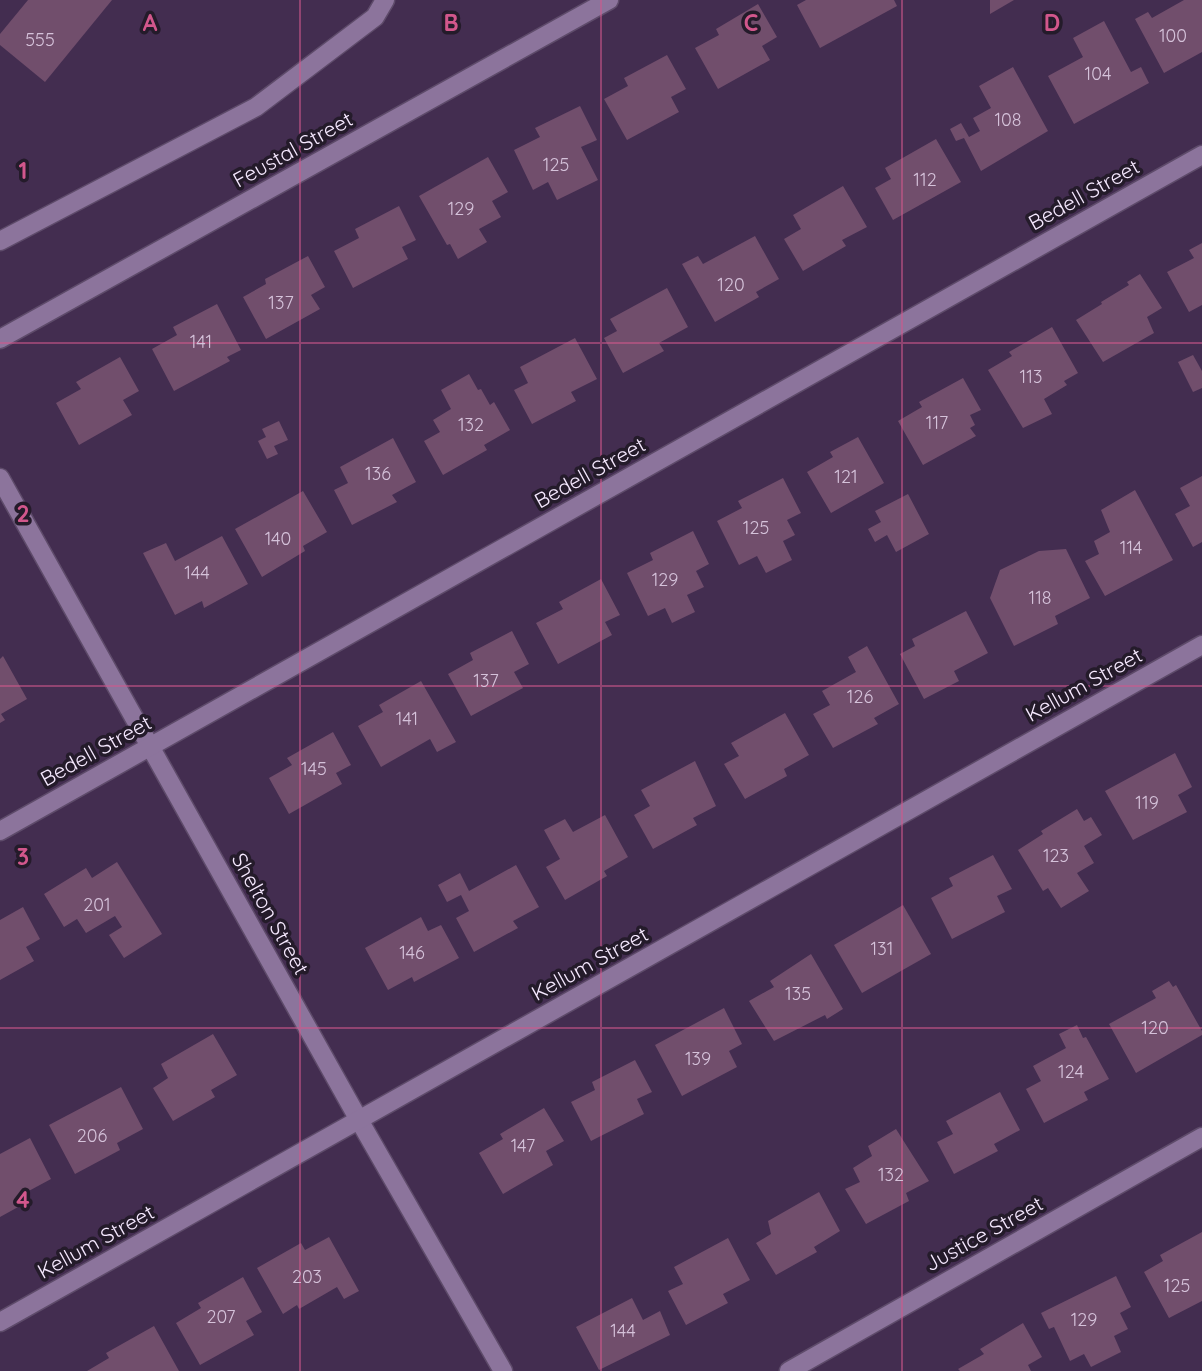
<svg xmlns="http://www.w3.org/2000/svg" width="1202" height="1371" font-family="Quicksand,sans-serif">
	<rect width="100%" height="100%" fill="#432d50"/>
	<g fill="#714e6c">
		<path d="M28,0h84l-67,82 -45,-37v-11z"/>
		<path d="M806,0h88l3,6 -77,42 -23,-43z"/>
		<path d="M990,0h24l-24,14z"/>
		<path d="M1184,0h18v52l-38,21 -29,-54 13,-7 4,6z"/>
		<path d="M758,4l19,33 -15,9 8,14 -52,29 -23,-41 24,-13 -3,-6z"/>
		<path d="M1104,21l27,51 10,-5 8,16 -75,41 -26,-48 35,-19 -10,-19z"/>
		<path d="M667,55l19,34 -15,8 8,15 -52,28 -23,-41 24,-13 -4,-8z"/>
		<path d="M1013,67l35,64 -67,40 -17,-33 -8,3 -6,-12 11,-6 8,14 11,-6 -7,-13 18,-10 -12,-22z"/>
		<path d="M580,106l17,34 -16,7 17,33 -41,20 -9,-18 -15,8 -19,-40 26,-13 -5,-9z"/>
		<path d="M936,139l25,43 -68,38 -18,-32 16,-9 -6,-11z"/>
		<path d="M488,157l20,35 -16,9 9,16 -22,12 8,13 -29,17 -8,-15 -3,1 -28,-49z"/>
		<path d="M843,186l24,41 -25,13 4,6 -43,25 -19,-32 17,-10 -8,-14z"/>
		<path d="M399,206l17,34 -14,7 6,12 -55,29 -19,-37 25,-13 -4,-9z"/>
		<path d="M755,236l24,43 -23,13 3,5 -44,25 -33,-58 16,-8 5,8z"/>
		<path d="M1202,243v62l-13,7 -22,-40 27,-14 -5,-8z"/>
		<path d="M308,256l17,31 -14,8 9,14 -54,30 -23,-42 23,-13 -1,-5z"/>
		<path d="M1140,274l22,34 -15,9 7,16 -51,29 -27,-42 26,-16 -1,-2 28,-17 -2,-3z"/>
		<path d="M667,288l21,39 -29,16 5,8 -41,22 -19,-35 13,-7 -7,-12z"/>
		<path d="M217,304l24,46 -14,7 3,4 -56,30 -22,-42 25,-14 -4,-8z"/>
		<path d="M1052,327l26,46 -14,8 3,4 -23,14 8,15 -29,14 -35,-58 24,-14 -3,-4z"/>
		<path d="M575,338l22,41 -26,13 5,9 -44,23 -18,-34 14,-7 -8,-16z"/>
		<path d="M1193,355l9,16v17l-9,4 -15,-30z"/>
		<path d="M120,357l19,34 -16,9 9,15 -53,30 -23,-42 25,-14 -5,-7z"/>
		<path d="M469,374l9,16 3,-1 9,16 4,-3 16,28 -26,15 3,5 -44,25 -19,-34 16,-9 -7,-12 18,-11 -10,-19z"/>
		<path d="M963,378l18,32 -11,5 5,10 -5,3 6,8 -53,29 -25,-44 24,-14 -3,-5z"/>
		<path d="M279,421l9,19 -14,6 4,8 -11,5 -9,-18 8,-4 -4,-8z"/>
		<path d="M858,437l26,46 -53,30 -24,-41 26,-15 -3,-5z"/>
		<path d="M393,438l23,44 -24,13 5,7 -45,23 -18,-35 14,-7 -8,-16z"/>
		<path d="M1202,476v66l-9,5 -18,-33 15,-8 -10,-18z"/>
		<path d="M783,478l18,35 -14,7 8,15 -12,6 9,19 -26,13 -9,-17 -18,9 -22,-44 25,-13 -4,-7z"/>
		<path d="M1135,490l38,70 -68,36 -20,-35 14,-7 -5,-13 16,-9 -9,-22z"/>
		<path d="M303,491l24,41 -24,14 2,5 -43,26 -27,-48z"/>
		<path d="M908,494l21,40 -33,18 -9,-17 -12,7 -7,-13 13,-7 -6,-11z"/>
		<path d="M693,531l16,33 -13,7 8,16 -17,8 8,17 -23,11 -7,-15 -17,8 -21,-43 26,-13 -3,-7z"/>
		<path d="M222,536l26,48 -44,24 -2,-7 -27,14 -32,-62 23,-10 9,18z"/>
		<path d="M1066,549l24,49 -35,18 3,8 -44,22 -24,-48 10,-28 39,-19z"/>
		<path d="M601,579l19,36 -15,7 7,13 -54,29 -22,-41 27,-14 -4,-7z"/>
		<path d="M966,611l22,42 -34,18 5,10 -35,18 -24,-45 15,-8 -3,-7z"/>
		<path d="M512,631l17,33 -15,8 9,16 -52,28 -23,-42 25,-14 -3,-7z"/>
		<path d="M867,646l32,58 -25,14 4,6 -45,24 -20,-34 17,-9 -8,-14 34,-19 -8,-15z"/>
		<path d="M3,656l24,43 -26,15 4,6 -5,3v-64z"/>
		<path d="M421,681l35,61 -19,10 -7,-13 -49,28 -23,-41 25,-14 -4,-7z"/>
		<path d="M785,713l24,42 -25,14 3,7 -42,23 -21,-35 15,-8 -8,-13z"/>
		<path d="M333,732l18,33 -15,8 6,11 -53,30 -20,-36 23,-13 -5,-7z"/>
		<path d="M1175,753l17,34 -14,8 9,17 -54,28 -28,-49z"/>
		<path d="M695,761l21,45 -23,12 4,7 -44,24 -19,-34 16,-9 -9,-16z"/>
		<path d="M1077,809l7,12 7,-4 11,18 -18,11 10,17 -17,10 12,18 -28,17 -13,-20 -5,3 -25,-41 25,-16 -2,-3z"/>
		<path d="M605,815l23,42 -24,14 3,5 -42,24 -19,-33 14,-8 -16,-29 21,-11 8,13z"/>
		<path d="M993,855l19,34 -15,7 8,16 -53,27 -21,-41 22,-12 -4,-8z"/>
		<path d="M117,862l45,72 -38,24 -15,-23 13,-8 -7,-11 -29,17 -9,-14 -13,8 -20,-33 42,-26 6,10z"/>
		<path d="M516,865l23,42 -26,14 5,7 -44,24 -18,-34 13,-7 -8,-16 -14,7 -9,-17 22,-12 9,18z"/>
		<path d="M903,905l28,49 -69,39 -28,-48z"/>
		<path d="M23,907l17,32 -14,8 8,14 -34,19v-60z"/>
		<path d="M421,917l7,14 13,-6 18,33 -45,24 -2,-5 -24,13 -23,-42z"/>
		<path d="M811,954l32,55 -16,10 -2,-4 -51,26 -25,-40 25,-14 -4,-6z"/>
		<path d="M1169,981l4,6 3,-2 26,46v4l-66,38 -27,-49 47,-26 -4,-7z"/>
		<path d="M724,1008l18,36 -13,7 8,16 -55,29 -27,-51z"/>
		<path d="M1077,1025l6,13 3,-1 23,42 -25,13 4,8 -44,23 -18,-34 15,-8 -8,-15 33,-18 -7,-14z"/>
		<path d="M213,1034l24,41 -26,15 4,7 -42,24 -20,-33 15,-10 -7,-14z"/>
		<path d="M635,1060l17,32 -15,7 7,15 -53,27 -20,-39 24,-12 -3,-8z"/>
		<path d="M121,1087l22,42 -26,14 3,7 -45,24 -26,-49z"/>
		<path d="M1000,1092l20,38 -26,14 4,7 -44,23 -17,-32 16,-8 -7,-13z"/>
		<path d="M544,1108l20,33 -18,10 7,14 -50,29 -24,-41 24,-14 -3,-5z"/>
		<path d="M896,1129l33,52 -23,12 3,8 -43,23 -21,-35 15,-7 -7,-14 19,-12 -4,-10z"/>
		<path d="M30,1138l21,41 -26,14 4,8 -29,16v-63z"/>
		<path d="M819,1192l21,39 -26,16 3,5 -41,23 -20,-32 15,-9 -3,-13z"/>
		<path d="M1202,1232v69l-33,17 -25,-46 19,-11 -3,-6z"/>
		<path d="M329,1237l30,54 -15,8 -7,-12 -38,22 -2,-4 -14,9 -26,-46 44,-25 4,7z"/>
		<path d="M728,1238l22,42 -27,14 5,9 -42,22 -18,-34 15,-7 -9,-17z"/>
		<path d="M1116,1276l15,31 -11,6 8,16 -14,7 7,16 -30,15 -7,-13 -14,7 -16,-34 -5,2 -8,-16z"/>
		<path d="M243,1277l19,35 -16,9 8,14 -54,30 -24,-42 25,-15 -3,-5z"/>
		<path d="M632,1298l11,22 17,-9 10,24 -71,35 -23,-43z"/>
		<path d="M1023,1323l19,34 -14,8 3,6h-71l-2,-2 26,-15 -4,-5z"/>
		<path d="M154,1326l25,45h-92l22,-13 -3,-5z"/>
	</g>
	<g fill="none" stroke-linecap="round" stroke-linejoin="round">
		<defs>
			<path id="lane" d="M0,241l256,-134 119,-90 10,-17"/>
			<g id="street">
				<path d="M0,339l609,-339"/>
				<path d="M0,478l359,642 144,251"/>
				<path d="M0,831l1202,-676"/>
				<path d="M0,1322l1202,-677"/>
				<path d="M789,1371l413,-234"/>
			</g>
		</defs>
		<use href="#lane" stroke="#5e4b6a" stroke-width="21"/>
		<use href="#street" stroke="#5e4b6a" stroke-width="21"/>
		<use href="#lane" stroke="#8c749c" stroke-width="18"/>
		<use href="#street" stroke="#8c749c" stroke-width="18"/>
	</g>
	<path fill="none" stroke="#d2578c" stroke-width="2" stroke-opacity="0.55" d="M300,0v1371M601,0v1371M902,0v1371M0,343h1202M0,686h1202M0,1028h1202"/>
	<g text-anchor="middle" stroke-width="7" stroke-linejoin="round" paint-order="stroke">
		<g font-size="18" fill="#d5c2da">
			<text x="1173" y="42">100</text>
			<text x="40" y="46">555</text>
			<text x="1098" y="80">104</text>
			<text x="1008" y="126">108</text>
			<text x="556" y="171">125</text>
			<text x="925" y="186">112</text>
			<text x="461" y="215">129</text>
			<text x="731" y="291">120</text>
			<text x="281" y="309">137</text>
			<text x="201" y="348">141</text>
			<text x="1031" y="383">113</text>
			<text x="937" y="429">117</text>
			<text x="471" y="431">132</text>
			<text x="378" y="480">136</text>
			<text x="846" y="483">121</text>
			<text x="756" y="534">125</text>
			<text x="278" y="545">140</text>
			<text x="1131" y="554">114</text>
			<text x="197" y="579">144</text>
			<text x="665" y="586">129</text>
			<text x="1040" y="604">118</text>
			<text x="486" y="687">137</text>
			<text x="860" y="703">126</text>
			<text x="407" y="725">141</text>
			<text x="314" y="775">145</text>
			<text x="1147" y="809">119</text>
			<text x="1056" y="862">123</text>
			<text x="97" y="911">201</text>
			<text x="882" y="955">131</text>
			<text x="412" y="959">146</text>
			<text x="798" y="1000">135</text>
			<text x="1155" y="1034">120</text>
			<text x="698" y="1065">139</text>
			<text x="1071" y="1078">124</text>
			<text x="92" y="1142">206</text>
			<text x="523" y="1152">147</text>
			<text x="891" y="1181">132</text>
			<text x="307" y="1283">203</text>
			<text x="1177" y="1292">125</text>
			<text x="221" y="1323">207</text>
			<text x="1084" y="1326">129</text>
			<text x="623" y="1337">144</text>
		</g>
		<g font-size="21" fill="#f6e9ff" stroke="#241b2a">
			<text transform="translate(293 150) rotate(-29)" y="7">Feustal Street</text>
			<text transform="translate(1084 195) rotate(-29)" y="7">Bedell Street</text>
			<text transform="translate(590 473) rotate(-29)" y="7">Bedell Street</text>
			<text transform="translate(1084 685) rotate(-29)" y="7">Kellum Street</text>
			<text transform="translate(96 751) rotate(-29)" y="7">Bedell Street</text>
			<text transform="translate(270 914) rotate(61)" y="7">Shelton Street</text>
			<text transform="translate(590 964) rotate(-29)" y="7">Kellum Street</text>
			<text transform="translate(984 1234) rotate(-29)" y="7">Justice Street</text>
			<text transform="translate(96 1242) rotate(-29)" y="7">Kellum Street</text>
		</g>
	</g>
	<g font-size="23" text-anchor="middle" font-weight="bold" fill="#d2578c" stroke="#241b2a" stroke-width="7" stroke-linejoin="round" paint-order="stroke">
		<text x="150" y="31">A</text>
		<text x="451" y="31">B</text>
		<text x="751" y="31">C</text>
		<text x="1052" y="31">D</text>
		<text x="23" y="179">1</text>
		<text x="23" y="522">2</text>
		<text x="23" y="865">3</text>
		<text x="23" y="1208">4</text>
	</g>
</svg>
